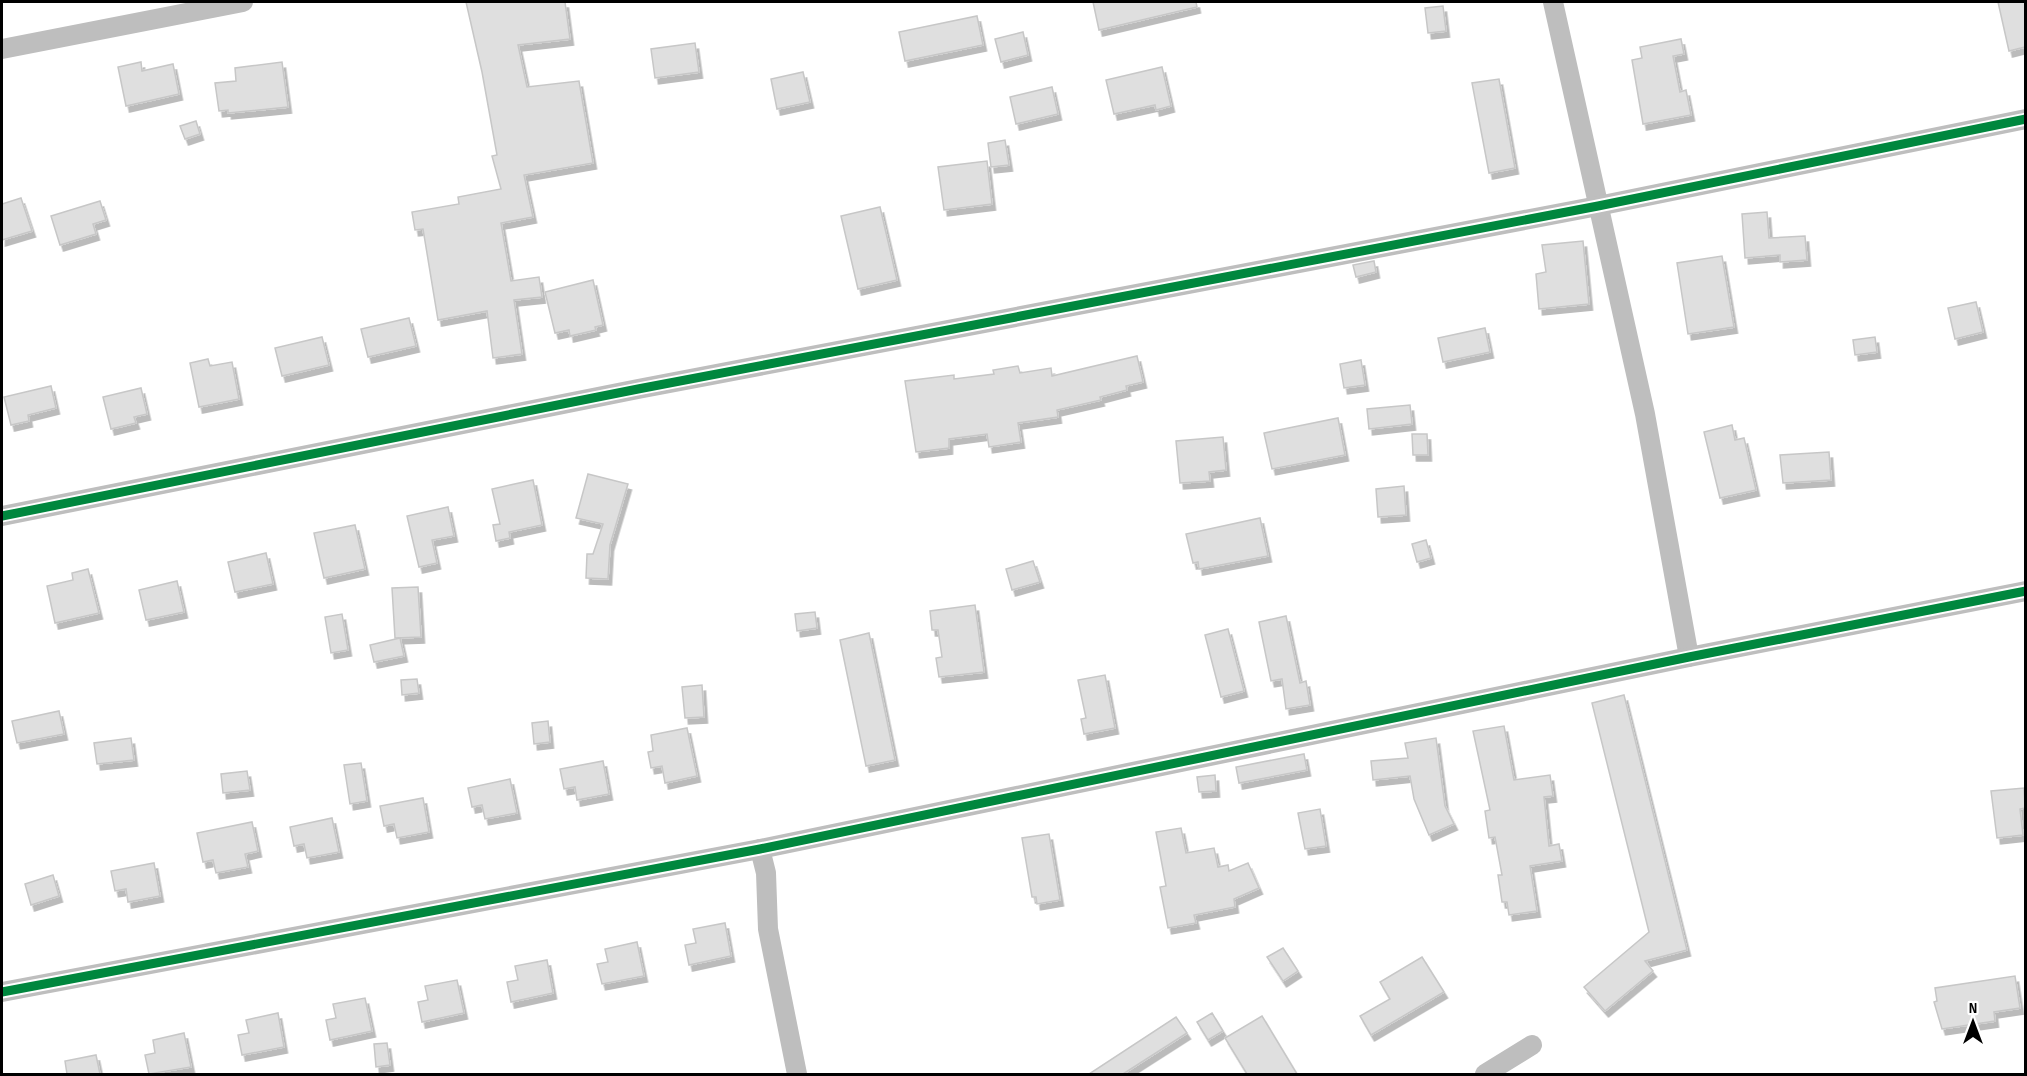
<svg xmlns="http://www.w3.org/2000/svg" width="2027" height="1076" font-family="'Sofia Sans Condensed',sans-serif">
	<defs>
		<filter id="shadow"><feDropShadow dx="3.5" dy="6" stdDeviation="0" flood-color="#0004"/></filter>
	</defs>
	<rect width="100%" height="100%" fill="#fff"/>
	<g fill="#dfdfdf" stroke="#c7c7c7" stroke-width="1.5" filter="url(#shadow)">
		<path d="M466,2h99l5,37 -52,6 9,42 52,-6 14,82 -69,12 9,42 -32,6 10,58 28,-4 3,20 -28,3 8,54 -29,4 -6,-47 -49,9 -15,-91 -8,1 -3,-18 47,-8 -1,-7 43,-8 -9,-33 5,-1 -15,-83z"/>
		<path d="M1093,2h103l1,5 -98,23z"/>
		<path d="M1998,2h27v45l-16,4z"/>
		<path d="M1443,6l3,25 -18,2 -3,-25z"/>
		<path d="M977,16l6,29 -78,16 -6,-29z"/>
		<path d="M1023,32l5,23 -27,7 -6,-23z"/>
		<path d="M1681,39l3,15 -11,2 7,36 6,-2 5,25 -48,9 -11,-64 10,-2 -2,-11z"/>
		<path d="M695,43l4,29 -44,6 -4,-29z"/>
		<path d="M141,62l1,9 31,-7 6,30 -53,12 -8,-39z"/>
		<path d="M282,62l6,45 -60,6v-3l-9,1 -4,-28 21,-2 -1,-13z"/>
		<path d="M1162,67l9,39 -15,4 -1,-5 -41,9 -8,-34z"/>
		<path d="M803,72l7,30 -33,7 -6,-30z"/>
		<path d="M1499,79l16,89 -26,5 -17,-90z"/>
		<path d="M1052,87l6,27 -42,10 -6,-27z"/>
		<path d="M196,121l4,13 -15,5 -5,-13z"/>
		<path d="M1005,140l4,25 -18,2 -3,-24z"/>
		<path d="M987,161l5,43 -48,6 -6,-43z"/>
		<path d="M21,198l11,33 -30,9v-36z"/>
		<path d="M100,201l6,19 -13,4 3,10 -36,11 -9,-29z"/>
		<path d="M880,207l17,73 -39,9 -17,-73z"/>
		<path d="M1767,212l2,26 36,-2 2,24 -27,2v-7l-35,3 -3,-44z"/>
		<path d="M1583,241l6,63 -50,5 -3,-35 10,-2 -4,-27z"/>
		<path d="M1722,256l12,71 -46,7 -11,-71z"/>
		<path d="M1374,261l2,11 -20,5 -3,-12z"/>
		<path d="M593,280l10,45 -8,2 1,3 -26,6 -1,-6 -14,3 -10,-41z"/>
		<path d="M1976,302l7,30 -28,7 -7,-31z"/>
		<path d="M409,318l7,28 -48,11 -7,-28z"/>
		<path d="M1485,328l5,24 -47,10 -5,-24z"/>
		<path d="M322,337l7,28 -47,11 -7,-28z"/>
		<path d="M1875,337l2,15 -22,3 -2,-15z"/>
		<path d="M1137,356l6,26 -17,4 1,4 -27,7 1,3 -44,10 1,7 -40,6 3,19 -32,5 -2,-13 -38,5v9l-33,4 -11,-71 49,-6v4l40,-5 -1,-4 25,-4 2,7 31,-5 1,8z"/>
		<path d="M208,359l2,7 22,-4 7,37 -40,8 -9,-44z"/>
		<path d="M1361,360l4,25 -21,3 -4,-24z"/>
		<path d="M51,386l5,22 -28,7 1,6 -18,4 -7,-28z"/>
		<path d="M141,388l6,26 -13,3 2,6 -25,6 -8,-32z"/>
		<path d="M1410,405l2,19 -43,5 -2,-20z"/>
		<path d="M1338,418l7,37 -73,14 -8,-36z"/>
		<path d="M1732,425l3,15 9,-2 12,52 -36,8 -16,-66z"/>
		<path d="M1412,434h15l1,21h-15z"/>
		<path d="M1223,437l3,33 -17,2 1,9 -30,2 -4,-42z"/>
		<path d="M1829,452l2,28 -48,3 -3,-28z"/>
		<path d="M588,474l40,10 -18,61 -2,34 -22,-1 1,-24h6l10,-30 -27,-6z"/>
		<path d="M533,480l9,45 -33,7 1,6 -14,3 -3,-16 7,-1 -8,-35z"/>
		<path d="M1404,486l2,29 -28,2 -2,-28z"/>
		<path d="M448,507l6,29 -22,4 5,23 -18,4 -12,-51z"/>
		<path d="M1260,518l8,38 -69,13 -1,-7 -5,1 -7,-29z"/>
		<path d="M355,525l10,44 -41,9 -10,-45z"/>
		<path d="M1426,540l5,18 -14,4 -5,-18z"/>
		<path d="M266,553l7,31 -38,8 -7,-30z"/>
		<path d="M1033,561l7,21 -28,8 -6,-21z"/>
		<path d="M88,569l11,44 -44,10 -8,-37 26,-6 -1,-7z"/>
		<path d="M177,581l7,31 -38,8 -7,-30z"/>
		<path d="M418,587l3,50 -26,1 -3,-50z"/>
		<path d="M975,605l9,67 -45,5 -3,-19 6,-1 -4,-27h-6l-2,-19z"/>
		<path d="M815,612l2,16 -20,3 -2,-17z"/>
		<path d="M342,614l6,36 -17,3 -6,-36z"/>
		<path d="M1286,616l14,67 6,-2 4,24 -24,4 -4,-30 -11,2 -12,-59z"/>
		<path d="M1228,629l16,62 -23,6 -16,-62z"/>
		<path d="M869,633l26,127 -29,6 -26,-126z"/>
		<path d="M400,638l4,18 -30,6 -4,-17z"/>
		<path d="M1105,675l10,53 -31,6 -3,-15 5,-1 -8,-38z"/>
		<path d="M417,679l2,14 -17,2 -1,-15z"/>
		<path d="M702,685l2,32 -19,1 -3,-31z"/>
		<path d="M1624,695l63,255 -42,11 8,10 -48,40 -21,-24 65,-55 -57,-229z"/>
		<path d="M59,711l5,23 -47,9 -5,-22z"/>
		<path d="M548,721l2,21 -16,2 -2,-21z"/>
		<path d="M1504,726l10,54 36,-5 3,21 -9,1 5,49 10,-2 3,17 -32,5 7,45 -28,4 -2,-13h-5l-4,-27h4l-7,-38 -6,1 -4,-27 5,-1 -17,-79z"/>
		<path d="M687,728l10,48 -32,7 -3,-17 -11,2 -3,-16 5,-1 -2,-16z"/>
		<path d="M131,738l3,22 -37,4 -3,-21z"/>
		<path d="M1436,738l9,68 9,18 -25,11 -15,-36 -4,-23 -37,4 -2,-19 37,-3 -3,-15z"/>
		<path d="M1304,754l3,16 -68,13 -3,-16z"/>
		<path d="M603,761l6,33 -32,6 -2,-13 -11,2 -4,-20z"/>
		<path d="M361,763l6,38 -17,3 -6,-39z"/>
		<path d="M247,771l3,19 -27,3 -2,-19z"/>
		<path d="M1215,775l1,16 -17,1 -2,-15z"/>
		<path d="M510,779l7,34 -32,6 -3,-14 -10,2 -4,-19z"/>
		<path d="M2024,788l1,20 -5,1 3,26 -26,3 -6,-47z"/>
		<path d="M423,798l6,34 -32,6 -3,-14 -10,2 -4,-20z"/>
		<path d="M1320,809l6,37 -21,3 -7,-36z"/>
		<path d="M332,818l7,34 -32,6 -3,-14 -10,2 -4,-19z"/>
		<path d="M252,822l6,29 -13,3 3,13 -32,6 -3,-13 -10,2 -6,-29z"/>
		<path d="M1181,828l5,25 28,-5 4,19 10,-2 1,6 19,-8 11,25 -25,11 1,8 -41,8 2,8 -28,5 -8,-41 6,-1 -10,-54z"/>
		<path d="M1049,834l11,66 -23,4 -1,-7h-4l-10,-59z"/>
		<path d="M154,863l6,33 -32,6 -2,-13 -11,2 -4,-20z"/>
		<path d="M53,875l6,21 -28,9 -6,-21z"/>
		<path d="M725,923l6,33 -42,9 -4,-20 11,-2 -3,-14z"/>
		<path d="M637,942l7,34 -42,8 -5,-20 11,-2 -3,-13z"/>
		<path d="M1283,948l15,23 -15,10 -16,-24z"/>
		<path d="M1422,957l22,35 -73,43 -11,-19 30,-17 -10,-17z"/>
		<path d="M547,960l6,33 -42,9 -4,-20 11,-2 -3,-14z"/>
		<path d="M2015,976l5,32 -26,4 1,9 -53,8 -8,-27 3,-1 -2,-13z"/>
		<path d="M457,980l7,33 -42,9 -4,-20 10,-2 -3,-14z"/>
		<path d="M365,998l7,33 -42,9 -4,-20 10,-2 -3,-14z"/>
		<path d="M278,1013l6,34 -42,8 -4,-20 11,-2 -3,-13z"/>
		<path d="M1212,1013l11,18 -15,9 -11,-18z"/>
		<path d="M1262,1016l35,58h-50l-22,-36z"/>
		<path d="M1176,1017l11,16 -64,41h-34z"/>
		<path d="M184,1033l7,34 -42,7 -4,-19 10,-2 -2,-13z"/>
		<path d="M387,1043l3,22 -14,2 -2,-23z"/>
		<path d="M96,1055l4,19h-33l-2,-13z"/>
	</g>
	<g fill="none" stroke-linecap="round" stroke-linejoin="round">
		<g stroke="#bebebe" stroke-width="20">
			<path d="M1553,2l92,412 44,243"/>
			<path d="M2,49l241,-47"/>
			<path d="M2,516l636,-127 960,-183 428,-87"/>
			<path d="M760,849l6,24 2,56 29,145"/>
			<path d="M2,992l758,-143 929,-192 337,-66"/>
			<path d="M1485,1074l47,-29"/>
		</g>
		<defs>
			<g id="cycleway">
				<path d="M2,516l636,-127 960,-183 428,-87"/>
				<path d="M2,992l758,-143 929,-192 337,-66"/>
			</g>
		</defs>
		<use href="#cycleway" stroke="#fff" stroke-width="13"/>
		<use href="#cycleway" stroke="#00873e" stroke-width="9"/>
	</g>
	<rect width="2027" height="1076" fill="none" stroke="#000000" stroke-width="6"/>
	<g transform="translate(1973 1022)" stroke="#ffffff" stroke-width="4.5" paint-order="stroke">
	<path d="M0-4.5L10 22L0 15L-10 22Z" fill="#000000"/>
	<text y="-9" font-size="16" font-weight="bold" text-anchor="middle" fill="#000000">N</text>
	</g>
</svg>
